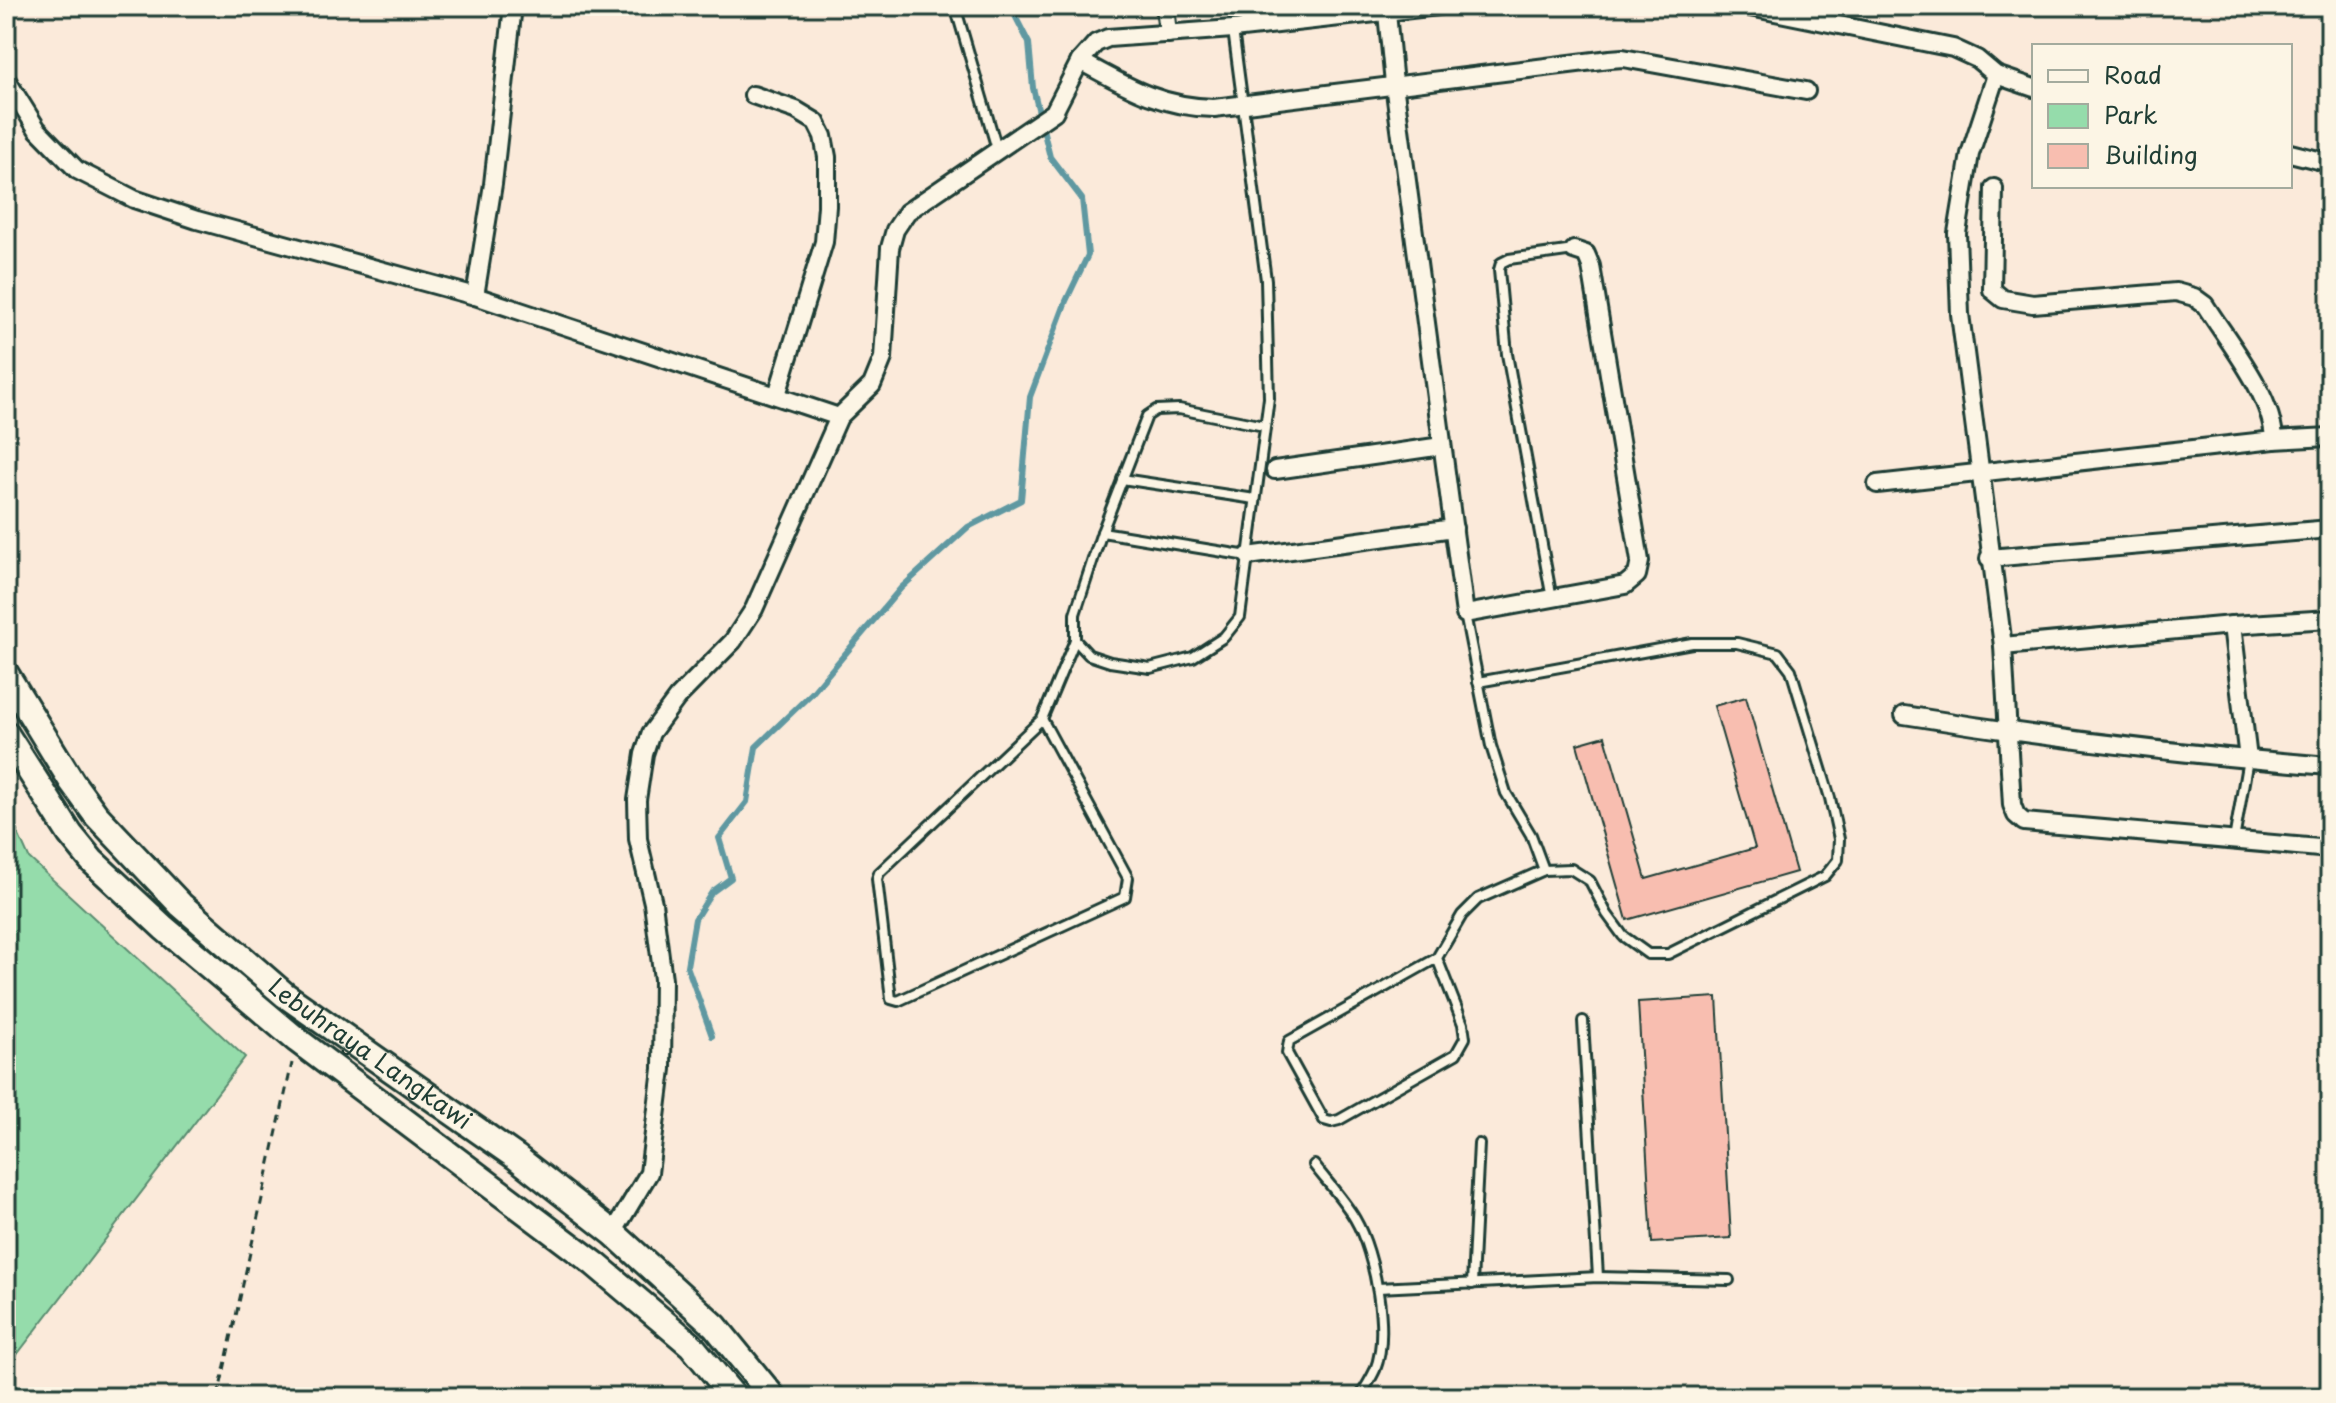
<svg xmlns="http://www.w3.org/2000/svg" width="2336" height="1403" font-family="'Playpen Sans',sans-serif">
	<rect width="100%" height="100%" fill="#fbeada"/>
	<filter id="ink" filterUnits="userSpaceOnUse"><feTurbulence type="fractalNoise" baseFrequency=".0125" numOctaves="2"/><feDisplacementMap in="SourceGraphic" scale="16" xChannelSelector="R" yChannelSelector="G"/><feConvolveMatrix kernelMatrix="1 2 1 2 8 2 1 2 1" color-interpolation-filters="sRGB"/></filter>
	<g filter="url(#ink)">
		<path fill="#95dcab" stroke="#5a8c70" stroke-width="2" d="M6,807l23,51 216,199 -239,312z"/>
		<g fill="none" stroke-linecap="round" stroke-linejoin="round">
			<path stroke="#5e98a1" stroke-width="6" d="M712,1036l-25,-70 8,-47 17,-27 19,-14 -12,-40 28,-36 9,-55 56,-54 89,-105 67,-61 53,-27 9,-103 36,-96 22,-46 -6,-56 -32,-42 -17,-69 -4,-45 -19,-37"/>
		</g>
		<g fill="#f8beb0" stroke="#1f3d34" stroke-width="2">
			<path d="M1746,697l50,175 -169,48 -50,-176 28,-8 41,143 109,-31 -41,-142z"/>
			<path d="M1717,997l14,241 -79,5 -14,-241z"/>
		</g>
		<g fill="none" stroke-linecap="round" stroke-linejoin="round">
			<defs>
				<g id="lane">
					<path d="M955,6l42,143"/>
					<path d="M1122,479l133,20"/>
					<path d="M1102,532l146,24"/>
					<path d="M1552,599l-45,-245 -8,-84 2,-7 8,-4 65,-9"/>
					<path d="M1465,614l26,132 15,47 25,42 13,35"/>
					<path d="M1075,640l14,15 21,7 40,6 43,-11 31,-20 16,-20 29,-219 -3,-118 -33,-250"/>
					<path d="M1042,719l86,159 -3,19 -227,104 -7,-2 -14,-120 2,-6 163,-154 33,-79v-26l27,-82 45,-116 9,-6 23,-1 85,17"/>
					<path d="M2234,840l14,-81"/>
					<path d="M1437,958l-148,83 -2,12 37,67 7,2 8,-2 117,-66 9,-16 -2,-14 -26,-66 25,-43 16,-16 66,-29 27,-1 19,12 17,33 16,22 25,18h20l157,-78 13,-16 1,-21 -9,-41 -39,-128 -13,-17 -41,-10h-45l-214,39"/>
					<path d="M1583,1021l15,256"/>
					<path d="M1314,1165c13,17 30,35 41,54 20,34 35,114 20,151 -4,9 -10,18 -15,27"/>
					<path d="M1472,1284l7,-140"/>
					<path d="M1378,1288l220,-11 131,3"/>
				</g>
				<g id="street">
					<path d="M1165,6l3,28"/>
					<path d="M1745,6l208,42 24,11 19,16 38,13"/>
					<path d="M1387,13l7,71 71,530 160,-29 12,-10 3,-14 -49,-295 -5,-12 -12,-4"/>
					<path d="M1080,61c46,25 80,46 134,47l396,-49 13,-1 183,33"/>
					<path d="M1996,75l-26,79 -13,79 3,81 43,332 9,159 4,10 8,7 306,27"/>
					<path d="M6,79l31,50 40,41 57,29 63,21 278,76 364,121"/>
					<path d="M753,95l43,15 20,12 7,14 4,21v49l-3,36 -47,153"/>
					<path d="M2290,153l40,10"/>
					<path d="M1994,188l-2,102 11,9 30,5 143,-12 18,5 11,8c24,38 68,91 69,135"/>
					<path d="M475,296l18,-112 20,-178"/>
					<path d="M1275,470l167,-24"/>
					<path d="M1877,484l397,-44 56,-3"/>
					<path d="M1248,556l206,-28"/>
					<path d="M1989,558l341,-29"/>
					<path d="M2232,625l16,134"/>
					<path d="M2003,646l229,-21 98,-6"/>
					<path d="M1904,715c141,23 283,40 426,51"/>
					<path d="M613,1233l36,-60 13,-104 1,-90 -10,-76 -15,-64 -1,-39 7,-46 7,-21 26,-35 56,-57 21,-32 85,-192 33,-32 11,-27 7,-110 5,-18 12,-18 147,-100 26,-51 16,-18 12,-5 125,-9 205,-23"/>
				</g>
				<g id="secondary">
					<path id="s1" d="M6,674l66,108 24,33 85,90 104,90 231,162 97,76 102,93 58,71"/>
					<path d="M6,734l64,100 22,27 72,67 133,112 298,224 96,81 43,52"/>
				</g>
			</defs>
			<use href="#lane" stroke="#1f3d34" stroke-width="14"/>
			<use href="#street" stroke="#1f3d34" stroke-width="22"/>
			<use href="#secondary" stroke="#1f3d34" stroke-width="30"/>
			<path stroke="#1f3d34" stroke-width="3" stroke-dasharray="8 6" stroke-linecap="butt" d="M218,1397l74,-334"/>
			<use href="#lane" stroke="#fcf5e5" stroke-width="8"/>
			<use href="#street" stroke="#fcf5e5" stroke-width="16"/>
			<use href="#secondary" stroke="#fcf5e5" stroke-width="24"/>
		</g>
	</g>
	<g text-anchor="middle" stroke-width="8" stroke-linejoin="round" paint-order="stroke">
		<g font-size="24" fill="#1f3d34" stroke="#fcf5e5">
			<text dy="8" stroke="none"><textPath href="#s1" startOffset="532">Lebuhraya Langkawi</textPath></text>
		</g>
	</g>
	<rect width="2336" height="1403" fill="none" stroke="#fcf5e5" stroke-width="32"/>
	<rect x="16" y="16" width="2304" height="1371" fill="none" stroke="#1f3d34" stroke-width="3" filter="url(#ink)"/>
	<rect x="2032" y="44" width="260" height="144" fill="#fcf5e5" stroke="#a4ab9e" stroke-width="2"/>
	<rect x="2048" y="70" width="40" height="12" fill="#fcf5e5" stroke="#a4ab9e" stroke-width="2"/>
	<text x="2104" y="84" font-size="24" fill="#1f3d34">Road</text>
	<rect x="2048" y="104" width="40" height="24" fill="#95dcab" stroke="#a4ab9e" stroke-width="2"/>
	<text x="2104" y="124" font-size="24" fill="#1f3d34">Park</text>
	<rect x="2048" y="144" width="40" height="24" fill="#f8beb0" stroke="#a4ab9e" stroke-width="2"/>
	<text x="2104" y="164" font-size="24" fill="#1f3d34">Building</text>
</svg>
